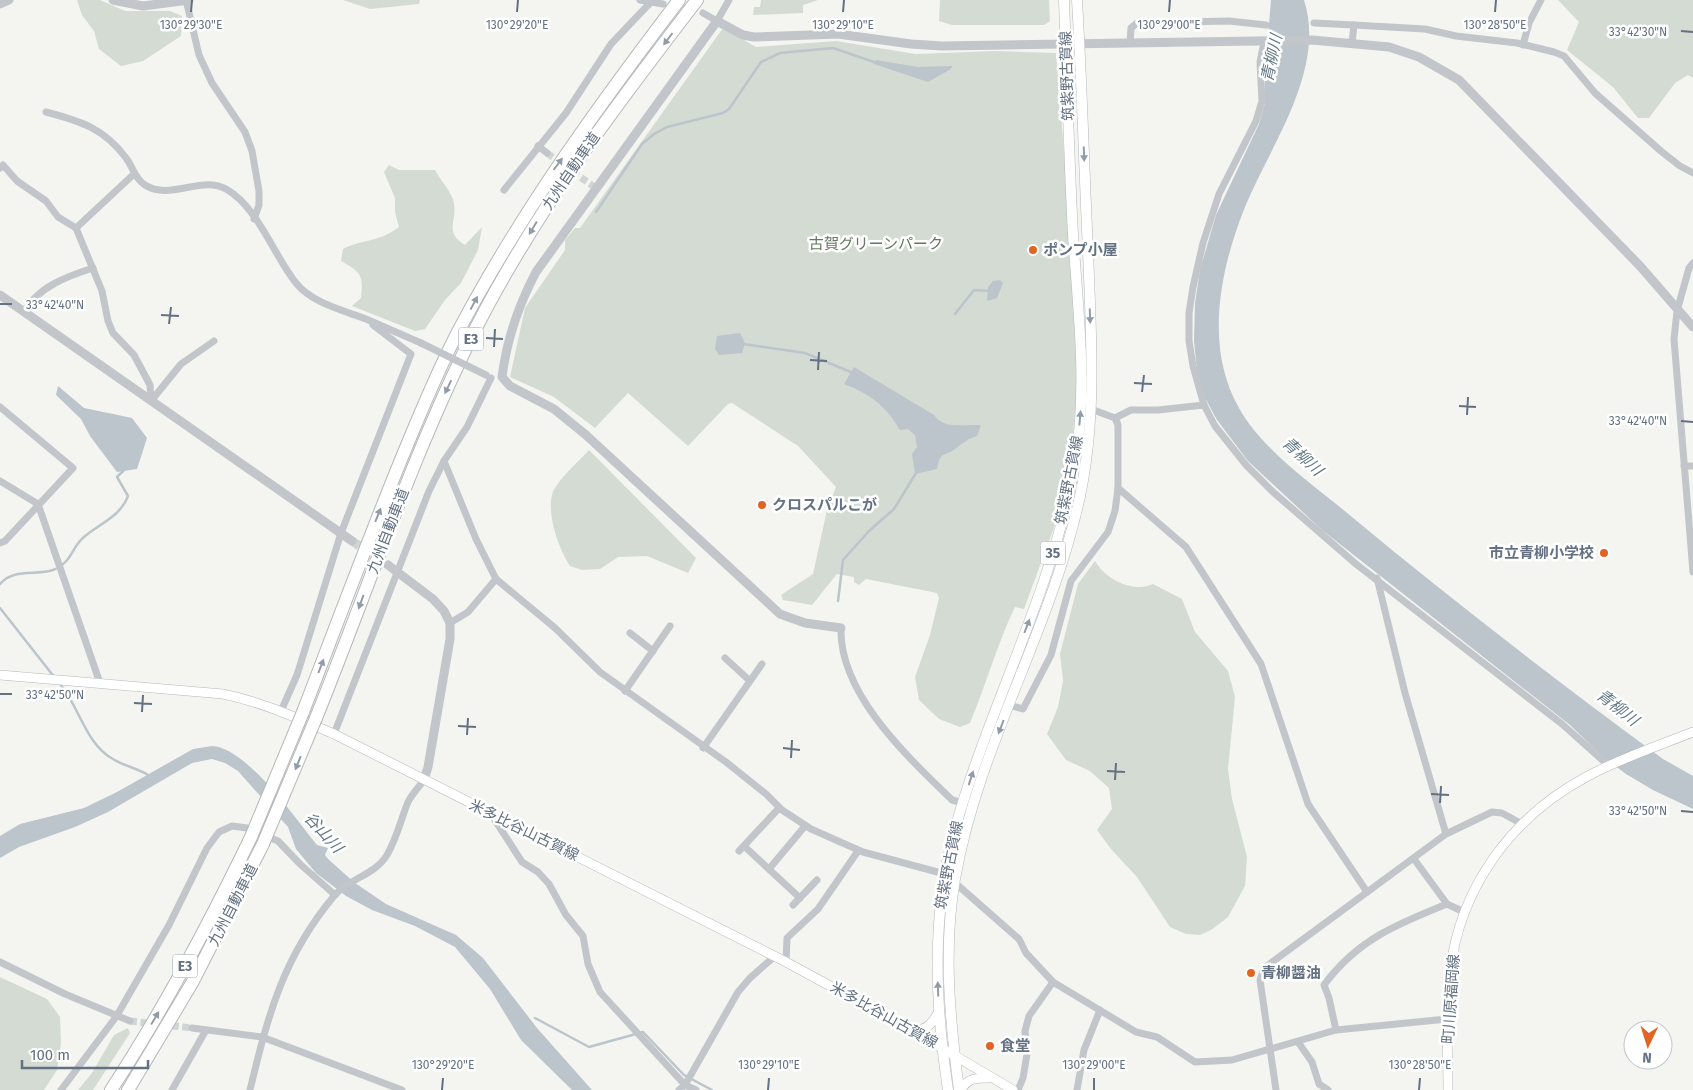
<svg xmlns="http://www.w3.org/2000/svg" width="1693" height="1090" font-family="'Fira Sans','Noto Sans JP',sans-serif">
	<rect width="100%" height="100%" fill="#f4f5f0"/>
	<g fill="#d4dbd2">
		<path d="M77,0h23l25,11h45l12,5 -1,20 -38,25 -22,5 -22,-17 -5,-18 -12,-16z"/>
		<path d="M343,0h77l-1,4 -49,5z"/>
		<path d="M761,0h57l-15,5v8l-50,2 1,-8h6z"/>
		<path d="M940,0h109l1,21 -6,4h-92l-13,-4z"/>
		<path d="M1558,0h135v78l-5,-3 -13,8 -26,35h-11l-25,-31 -46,-37 12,-28z"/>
		<path d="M723,28l33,19 80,-6 80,13 80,-3 60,2 13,162 9,163 -10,111 -44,120 -9,-2c-18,37 -29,78 -45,116l-10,4 -21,-8 -20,-19 -4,-23 15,-42 9,-37 -2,-5 -71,-14 -7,6 -5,-3v-5l-17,-3 -25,31 -29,-5 -2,-5 32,-21 14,-64 9,-23 -38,-41 -66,-43 -4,1 -40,42 -60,-53 -33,35 -41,-31 -44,-20 15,-69 40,-58v-10l10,-12h5z"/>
		<path d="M389,165l10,5h36c5,9 13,18 17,27 9,21 -11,34 13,48l17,-18 -4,23 -17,33 -16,17 -20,29 -10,2 -63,-25 9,-8c3,-24 -1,-26 -20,-37l2,-12c22,-11 35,-6 56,-22l-4,-15v-14l-11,-26z"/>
		<path d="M589,450l107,108 -8,15 -41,-17 -29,1 -18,12 -18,1 -12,-4c-11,-17 -23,-50 -18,-71 3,-13 28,-35 37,-45z"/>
		<path d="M1095,561c11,19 38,32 58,23l29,15 13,33 33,39 7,26 -7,72 4,30 15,58 -2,29 -17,31 -17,13 -11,5 -14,-1 -16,-7 -33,-50 -26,-28 -14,-19 15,-21 -3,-21 -19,-17 -24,-11 -19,-26 11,-27 5,-26 -3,-27 18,-70z"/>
		<path d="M0,977l47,22 13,18 1,26 -4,27 -13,20h-44z"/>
		<path d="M128,1028l2,5 -37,57h-15l14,-17 22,-38z"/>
	</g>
	<g fill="#bbc5cb">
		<path d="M1271,0h33c23,72 -36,148 -61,212 -24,62 -38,136 -4,196 23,42 76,78 113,109 101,84 205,164 311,242l30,17v33l-40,-19 -27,-16 -23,-17 -33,-32 -248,-195 -74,-69 -31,-41 -13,-24 -7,-25 -3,-30 1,-38 5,-33 16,-55 43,-91 6,-21v-30z"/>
		<path d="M876,60l42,7 34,-1 -1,3 -23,13 -54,-18z"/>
		<path d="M1000,280l3,3 -6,15 -10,3 1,-14 5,-6z"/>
		<path d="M740,333l5,10 -3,10 -23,2 -4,-6 2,-13z"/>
		<path d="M854,367l80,48c10,15 30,9 47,10l-4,11c-11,3 -13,7 -22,13 -11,8 -15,2 -18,20l-22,5 -3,-20 5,-7 -2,-12 -7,-6 -8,1c-14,-24 -30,-36 -56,-46z"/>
		<path d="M58,386l26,22 48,10 15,20 -10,31 -20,3 -27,-36 -9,-17 -25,-24z"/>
		<path d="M212,746c35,2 83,72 105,99l11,3 -3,7 3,4 27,24 31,21 70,31 27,23 54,70 55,62h-20l-51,-50 -31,-51 -35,-42 -40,-21 -43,-16 -26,-14 -30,-23 -20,-24 -8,-22 -50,-56 -13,-8 -13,-4 -20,4 -84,49 -33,15 -56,20 -19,11v-22l20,-12 64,-16 33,-16 76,-43z"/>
	</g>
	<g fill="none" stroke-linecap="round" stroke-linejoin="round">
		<g stroke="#bbc5cb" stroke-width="2.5">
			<path d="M596,212l46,-68 12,-10 13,-7 56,-14 6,-4 32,-47 19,-9 53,-5 44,15"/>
			<path d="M955,314l19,-24 16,1"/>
			<path d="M743,344l62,9 48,20"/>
			<path d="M0,584c14,-16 35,-8 53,-14 19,-7 19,-24 31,-33 15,-13 37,-21 44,-41l-11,-19 8,-8"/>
			<path d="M838,601l5,-41 26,-29 25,-22 22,-36"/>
			<path d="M0,608l55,70"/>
			<path d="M60,684c19,22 26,61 53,75 11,7 24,9 35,16"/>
			<path d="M535,1018l54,29 54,-15 41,43 28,15"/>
		</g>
		<g stroke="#d0d4d4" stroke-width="7" stroke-dasharray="7 3.5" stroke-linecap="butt">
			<path d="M547,153l50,36"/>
			<path d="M130,1021l62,7"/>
		</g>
		<path stroke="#d0d4d4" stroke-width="9" stroke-dasharray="9 4.5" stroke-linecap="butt" d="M352,541l36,24"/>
		<defs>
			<g id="secondary">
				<path d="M0,675l223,19c39,8 74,24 111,40l452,228 127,69 100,59"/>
				<path d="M913,1031c14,-1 20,-8 26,-20"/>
				<path d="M961,1090c6,-12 15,-12 28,-12"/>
				<path d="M1448,1090c0,-39 -3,-79 2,-118 10,-85 62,-156 138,-196 33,-18 70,-30 105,-44"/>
			</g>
			<g id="primary">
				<path d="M948,1090c-13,-87 -17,-175 7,-261 34,-123 98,-238 120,-366 13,-75 3,-153 -2,-228 -4,-78 -6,-157 -9,-235"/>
				<path d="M959,1090c-9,-70 -16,-141 -4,-211 23,-133 97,-251 125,-383 17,-80 11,-163 8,-245 -4,-83 -6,-167 -11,-251"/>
			</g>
			<g id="motorway">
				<path d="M303,712c34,-88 66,-175 102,-262 17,-41 34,-83 55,-122 62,-117 139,-223 219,-328"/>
				<path d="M316,718c53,-131 97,-266 161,-392 60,-117 140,-222 220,-326"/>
				<path d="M111,1090c53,-81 98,-166 140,-253"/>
				<path d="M128,1090l64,-107 71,-139"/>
			</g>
		</defs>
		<use href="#secondary" stroke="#b4b8be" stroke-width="10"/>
		<use href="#primary" stroke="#b5b8bd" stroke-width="11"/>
		<use href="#motorway" stroke="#b5b7bb" stroke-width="14"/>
		<g stroke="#c2c5c9" stroke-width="7">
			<path d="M186,0l13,55 13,28 33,49 7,19 7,40v14l-5,14"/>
			<path d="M640,0l23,4"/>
			<path d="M703,13l14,8 12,-21"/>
			<path d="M1314,23l40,2"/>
			<path d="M1264,42l-4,20 2,39 -6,20 -37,73 -16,49 -10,44 -4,26v28l4,25 11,39 11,21 31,39 27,27 83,72 206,160 47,42"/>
			<path d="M1130,43l1,-15 6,-5 92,-2 37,4"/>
			<path d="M1352,43l2,-18 71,4 31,7 61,7 37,9 10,4 31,37 67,59 18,14 13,7"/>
			<path d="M1523,45l6,-22 12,-23"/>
			<path d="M46,112c34,9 58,16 80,46 7,9 9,21 19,27 25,16 57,-10 81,4 32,18 48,67 70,94 16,20 46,27 70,36 18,8 37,16 55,24"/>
			<path d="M538,146l9,7"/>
			<path d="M0,168l3,-3 14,16 29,20 12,16 18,11 58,-54"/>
			<path d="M504,190l62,-77 45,-69 39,-41"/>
			<path d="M76,228l26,63 6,30 5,12 21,22 16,30 1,16"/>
			<path d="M1693,263l-4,5 -12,43 -3,28 19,233"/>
			<path d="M25,312c12,-25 43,-36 68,-44"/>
			<path d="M151,401l30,-37 33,-23"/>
			<path d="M0,407l73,61 -68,73 -5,2"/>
			<path d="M1091,409l24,9 3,7v63l68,59 75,117 47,140 59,88"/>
			<path d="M1115,418l16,-8h27l46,-5"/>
			<path d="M444,461l32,78 20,40 59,49 45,44 126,90 40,32 16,16 29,19 52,23 82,22 74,65 7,14 27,29 83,50 21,5 38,25 37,-2 104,-30 111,-11"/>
			<path d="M1684,466h9"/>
			<path d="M0,481l38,23 62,179"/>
			<path d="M1377,578l28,115 41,141"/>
			<path d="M450,623l18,-11 28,-33"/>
			<path d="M841,628c-2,66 67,129 111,172l11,3"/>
			<path d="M630,633l23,18"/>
			<path d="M725,658l25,23"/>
			<path d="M625,691l45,-65"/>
			<path d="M1009,705l14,4 28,-54 20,-74 37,-49 7,-21 3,-23"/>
			<path d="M281,711l16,-36 44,-142 70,-179 -38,-29"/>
			<path d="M334,734l95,-243 15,-30 23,-34 24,-49"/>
			<path d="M703,748l59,-84"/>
			<path d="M491,814l31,48 16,10 11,12 17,31 17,21 5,28 12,28 85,93 11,5"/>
			<path d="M744,846l56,52"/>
			<path d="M739,851l40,-43"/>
			<path d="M1414,859l33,45 17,8"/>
			<path d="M769,869l36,-43"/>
			<path d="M793,905l24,-25"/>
			<path d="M0,962l65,32 65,27"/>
			<path d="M786,962l1,-24 31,-29 40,-58"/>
			<path d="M192,1028l70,9 140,53"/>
			<path d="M1336,1030l-7,-32 -5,-13c33,-45 73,-61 123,-81"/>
			<path d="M1298,1042l14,20 7,22 9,6"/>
			<path d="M61,1090l55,-73 53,-92 38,-77 12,-16 13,-6 15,2 31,13 22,23 35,31"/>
			<path d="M172,1090l34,-60"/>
			<path d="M250,1090c18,-75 33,-133 84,-194 15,-18 40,-20 53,-41 10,-17 14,-36 21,-53 4,-8 11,-15 16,-22"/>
			<path d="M679,1090l6,-5 53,-93 12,-14 25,-22"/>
			<path d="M1018,1090l5,-12 4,-24 -2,-23 4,-15 24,-34"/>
			<path d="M1077,1090l7,-40 16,-40"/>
			<path d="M1276,1090l-16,-110 4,-12 182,-134 46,-22 10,1 20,11"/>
		</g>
		<g stroke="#c2c5c9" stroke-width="9">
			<path d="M113,0l30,6 46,-6"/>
			<path d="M0,4l9,-4"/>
			<path d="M0,295l352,246"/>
			<path d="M388,565l45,34 11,12 6,12v16l-22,128 -4,13"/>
			<path d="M841,628l-36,-5 -25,-9 -194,-179 -32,-26 -44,-23 -8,-9c5,-39 16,-71 34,-105l181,-251 26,14 11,2 84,-3 73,10 31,2 370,-6 77,7 30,10 40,23 181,186 53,61"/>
		</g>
		<use href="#secondary" stroke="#fff" stroke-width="9"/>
		<use href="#primary" stroke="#fff" stroke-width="10"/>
		<use href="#motorway" stroke="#fff" stroke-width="12"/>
		<defs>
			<g id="motorway-bridge">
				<path d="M251,837l52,-125"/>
				<path d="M263,844l53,-126"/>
			</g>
		</defs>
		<use href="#motorway-bridge" stroke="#b5b7bb" stroke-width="14" stroke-linecap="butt"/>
		<path stroke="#c2c5c9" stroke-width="7" d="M421,343l65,32"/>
		<use href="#motorway-bridge" stroke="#fff" stroke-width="12"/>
	</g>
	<defs><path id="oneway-solid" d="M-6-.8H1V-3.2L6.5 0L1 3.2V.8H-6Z" transform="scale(1.25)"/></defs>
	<g fill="#929ca8">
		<use href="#oneway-solid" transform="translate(668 39) rotate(127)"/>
		<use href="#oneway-solid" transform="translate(1084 154) rotate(88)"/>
		<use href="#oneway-solid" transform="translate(558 164) rotate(-53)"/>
		<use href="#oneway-solid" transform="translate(533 228) rotate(121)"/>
		<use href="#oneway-solid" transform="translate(474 303) rotate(-62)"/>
		<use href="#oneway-solid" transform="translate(1090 316) rotate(88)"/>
		<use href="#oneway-solid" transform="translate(448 387) rotate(116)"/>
		<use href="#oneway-solid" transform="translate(1080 418) rotate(-85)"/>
		<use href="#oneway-solid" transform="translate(378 515) rotate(-68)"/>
		<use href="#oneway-solid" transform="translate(361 602) rotate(110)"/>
		<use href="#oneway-solid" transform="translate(1027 626) rotate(-69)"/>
		<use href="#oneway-solid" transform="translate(321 666) rotate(-69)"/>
		<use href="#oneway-solid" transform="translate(1001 727) rotate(111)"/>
		<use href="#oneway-solid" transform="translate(298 763) rotate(112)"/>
		<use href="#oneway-solid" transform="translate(971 778) rotate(-72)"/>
		<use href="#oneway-solid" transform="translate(938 989) rotate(-92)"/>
		<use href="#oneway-solid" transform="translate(155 1018) rotate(-59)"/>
	</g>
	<path fill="none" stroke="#637182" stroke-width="2" d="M191,12l1,-12M517,12l1,-12M843,12l1,-12M1169,12l1,-12M1495,12l1,-12M1681,31l12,1M0,304h12M161,315l18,1M169,324l2,-17M486,338l17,1M494,347l1,-18M810,360l17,1M818,370l1,-18M1134,383l18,1M1142,392l2,-17M1459,406l17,1M1467,415l1,-18M1681,421l12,1M0,694h12M134,703l18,1M142,712l1,-17M458,726l18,1M467,735l1,-17M783,748l17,2M791,758l1,-18M1107,771l18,1M1115,780l1,-17M1431,794l18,1M1440,803l1,-17M1681,811l12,1M442,1090l1,-12M768,1090l1,-12M1094,1090v-12M1419,1090l1,-12"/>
	<g fill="#e26423" stroke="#fff" stroke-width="2">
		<circle cx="1033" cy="250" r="5"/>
		<circle cx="762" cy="505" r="5"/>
		<circle cx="1604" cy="553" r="5"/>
		<circle cx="1251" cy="973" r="5"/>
		<circle cx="990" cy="1046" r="5"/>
	</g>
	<g text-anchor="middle" stroke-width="5" stroke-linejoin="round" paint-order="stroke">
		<g fill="#fff" stroke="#929ca8" stroke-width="1">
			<rect x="458.5" y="327.5" width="25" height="23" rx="4"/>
			<rect x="1040.5" y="541.5" width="25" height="23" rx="4"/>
			<rect x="172.5" y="954.5" width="25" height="23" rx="4"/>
		</g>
		<g font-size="14" font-weight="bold" fill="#637182">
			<text x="471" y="344">E3</text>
			<text x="1053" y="558">35</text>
			<text x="185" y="971">E3</text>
		</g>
		<g font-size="15" fill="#637182" stroke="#fff">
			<text transform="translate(1067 76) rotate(-92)" y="5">筑紫野古賀線</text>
			<text transform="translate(571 171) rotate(-56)" y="5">九州自動車道</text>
			<text transform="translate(1069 480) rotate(-79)" y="5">筑紫野古賀線</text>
			<text transform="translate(388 531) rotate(-69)" y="5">九州自動車道</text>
			<text transform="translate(524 830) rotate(26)" y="5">米多比谷山古賀線</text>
			<text transform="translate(949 865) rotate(-79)" y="5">筑紫野古賀線</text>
			<text transform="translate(233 905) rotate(-63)" y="5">九州自動車道</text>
			<text transform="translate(1451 999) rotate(-86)" y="5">町川原福岡線</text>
			<text transform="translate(884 1015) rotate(29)" y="5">米多比谷山古賀線</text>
		</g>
		<g font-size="15" fill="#647962" stroke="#fff">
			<text x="876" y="249">古賀グリーンパーク</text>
		</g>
		<g font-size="15" font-weight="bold" fill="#637182" stroke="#fff" text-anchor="start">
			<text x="1043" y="255">ポンプ小屋</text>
			<text x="772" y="510">クロスパルこが</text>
			<text x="1594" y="558" text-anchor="end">市立青柳小学校</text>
			<text x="1261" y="978">青柳醤油</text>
			<text x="1000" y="1051">食堂</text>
		</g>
		<g font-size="16" font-style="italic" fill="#647986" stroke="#fff">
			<text transform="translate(1271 58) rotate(-78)" y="6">青柳川</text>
			<text transform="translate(1303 456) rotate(43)" y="6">青柳川</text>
			<text transform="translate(1618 707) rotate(38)" y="6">青柳川</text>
			<text transform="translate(324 832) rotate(48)" y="6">谷山川</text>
		</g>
	</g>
	<g font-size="12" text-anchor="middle" fill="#637182" stroke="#fff" stroke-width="5" stroke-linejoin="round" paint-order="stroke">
		<text x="191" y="29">130°29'30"E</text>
		<text x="517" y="29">130°29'20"E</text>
		<text x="843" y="29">130°29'10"E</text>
		<text x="1169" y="29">130°29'00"E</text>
		<text x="1495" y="29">130°28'50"E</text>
		<text x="1638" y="36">33°42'30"N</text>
		<text x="55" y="309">33°42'40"N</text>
		<text x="1638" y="425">33°42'40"N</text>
		<text x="55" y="699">33°42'50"N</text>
		<text x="1638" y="815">33°42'50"N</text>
		<text x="443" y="1069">130°29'20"E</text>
		<text x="769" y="1069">130°29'10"E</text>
		<text x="1094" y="1069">130°29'00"E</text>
		<text x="1420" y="1069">130°28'50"E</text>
	</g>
	<g transform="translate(1648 1045) rotate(184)"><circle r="24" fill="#ffffff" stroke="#c1c6cd"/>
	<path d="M0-4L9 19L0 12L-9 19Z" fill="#e26423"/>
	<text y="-8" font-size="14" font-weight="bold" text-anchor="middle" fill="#637182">N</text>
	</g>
	<path d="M22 1060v8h126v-8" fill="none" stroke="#637182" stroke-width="2.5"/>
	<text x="30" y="1060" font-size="15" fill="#637182" stroke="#ffffff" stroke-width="4" paint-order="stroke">100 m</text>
</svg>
